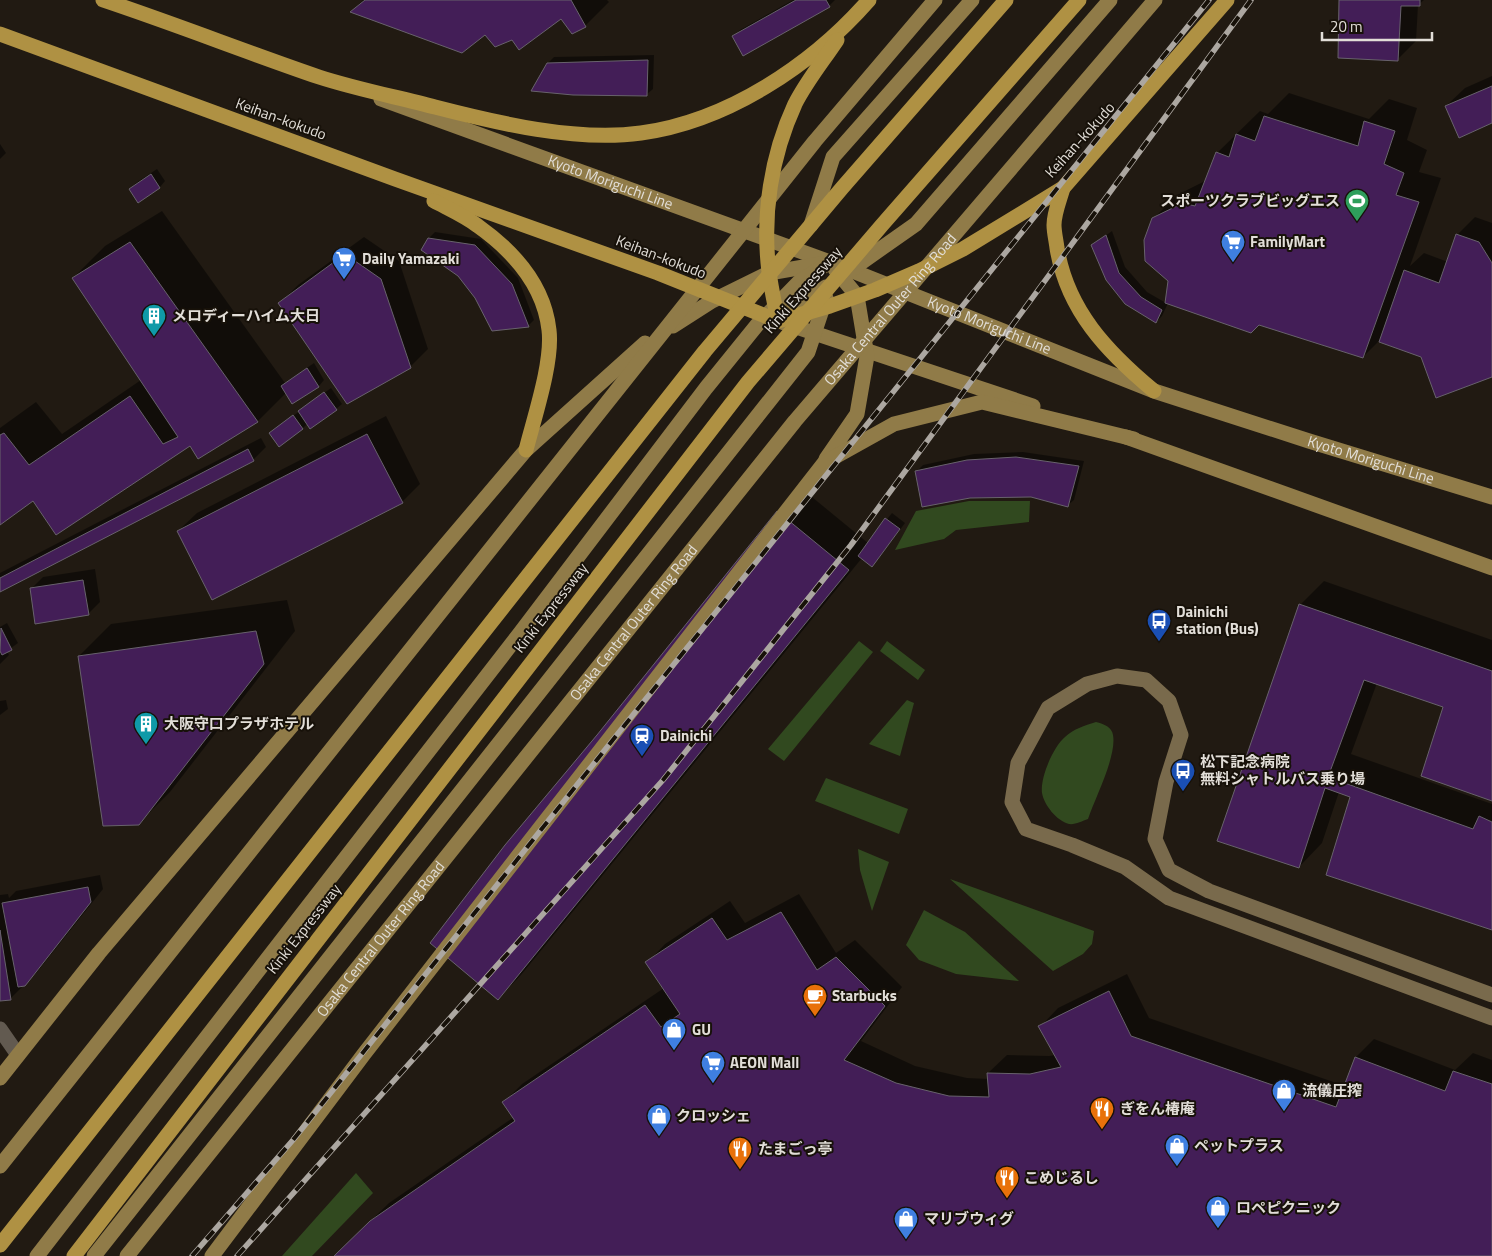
<svg xmlns="http://www.w3.org/2000/svg" width="1492" height="1256" font-family="'Titillium Web','Noto Sans JP',sans-serif">
	<rect width="100%" height="100%" fill="#211a12"/>
	<g fill="#31491f">
		<path d="M969,501h61l-1,21 -73,8 -12,9 -49,11 21,-39z"/>
		<path d="M859,641l14,11 -89,109 -16,-12z"/>
		<path d="M887,641l38,29 -7,10 -38,-29z"/>
		<path d="M907,700l7,3 -14,53 -31,-12z"/>
		<path d="M1096,722c8,2 16,5 17,13 4,21 -18,63 -25,84 -6,2 -13,6 -19,5 -12,-3 -25,-19 -27,-31 -2,-15 11,-46 23,-56 8,-8 21,-12 31,-15z"/>
		<path d="M826,778l82,31 -9,25 -84,-33z"/>
		<path d="M858,849l31,13 -17,49 -12,-41z"/>
		<path d="M950,879l144,52 -2,13 -9,10 -30,17z"/>
		<path d="M924,910l41,22 54,49 -63,-7 -37,-14 -13,-15z"/>
		<path d="M356,1173l17,20 -61,63h-30z"/>
	</g>
	<g fill="#0007">
		<path d="M363,0h244l2,2 -24,24 -13,7 -10,-16 -50,21 -160,-27z"/>
		<path d="M793,0h42l-6,6 -95,30 6,-6z"/>
		<path d="M1341,0h83l-6,5 -2,36 -18,18z"/>
		<path d="M654,55l-1,34 -6,5 -99,-31 6,-6z"/>
		<path d="M1492,76v46l-46,-16 19,-18z"/>
		<path d="M1289,93l80,26 20,-20 28,9 -10,32 20,10 -8,22 22,6 -31,88 14,-13 24,9 9,-27 18,-18 17,6v153l-70,-20 -43,-15 -16,16 -104,-33 -91,-21 -6,13 -6,6 -63,-77 19,-14 13,36 22,25 19,11 3,-22 -16,-62 24,-24 30,-15 10,-27 43,-42 8,3z"/>
		<path d="M0,144l6,9 -6,6z"/>
		<path d="M157,169l8,12 -5,6 -22,14 -8,-12 6,-6z"/>
		<path d="M162,211l123,172 29,-20 10,17 -5,6 -27,17 -6,-10 -28,28 -60,36 -8,-12 -157,55 -33,23v-95l36,-26 26,32 79,-54 -68,-102 32,-32z"/>
		<path d="M435,232l46,7 37,39 16,42 -6,6 -52,-29 -47,-59z"/>
		<path d="M364,237l35,24 29,88 -18,18 -130,-64 18,-18z"/>
		<path d="M331,388l11,16 -6,5 -28,14 -5,5 -33,5z"/>
		<path d="M386,416l34,68 -18,18 -224,29 19,-18z"/>
		<path d="M261,438l5,9 -13,13 -253,131v-18z"/>
		<path d="M1023,452l61,9 -10,39 -6,5 -37,-9 -114,-25 6,-6 51,-11z"/>
		<path d="M801,488l67,55 24,-30 13,10 -27,36 -16,-1 -341,417 -23,24 100,-264z"/>
		<path d="M95,569l5,33 -12,12 -57,-25 12,-12z"/>
		<path d="M1324,581l168,59v160l-48,-94 -67,-23 -26,71 141,50v125l-141,-133 -12,-4 -17,51 -23,24 1,-262z"/>
		<path d="M287,600l8,31 -125,161 -32,32 -59,-168 32,-32z"/>
		<path d="M7,623l11,20 -11,8 2,4 -9,9v-37z"/>
		<path d="M6,700l2,9 -8,6v-14z"/>
		<path d="M100,875l3,14 -66,83 -26,26 -11,2v-105l8,-1 1,4 7,-7z"/>
		<path d="M799,894l37,59 19,-13 47,47 -41,54 54,25 52,12 22,1 -1,-6 19,-18 42,1 7,-1 -16,-28 18,-19 69,-34 22,44 196,68 11,-29 18,-18 81,31 18,-17 19,7v196h-1157l54,-53 125,-86 -10,-15 18,-18 142,-96 -17,-25 18,-19 65,-43 15,22z"/>
	</g>
	<g fill="#431e57" stroke="#68626c">
		<path d="M365,0h206l15,27 -14,7 -11,-15 -42,31 -7,-10 -17,7 -10,-12 -23,18 -112,-41z"/>
		<path d="M796,0h30l4,7 -87,49 -11,-20z"/>
		<path d="M1339,0h81v6h-19l-3,55 -60,-3z"/>
		<path d="M648,60l-1,36 -74,-1 -42,-4 16,-28z"/>
		<path d="M1492,86v37l-33,15 -14,-32z"/>
		<path d="M1264,116l94,30 6,-25 31,10 -11,33 20,9 -8,22 23,7 -56,156 -104,-33 -8,8 -86,-30 3,-22 -23,-20 -1,-21 8,-22 31,-15 12,3 21,-54 13,5 7,-23 19,7z"/>
		<path d="M151,174l9,14 -22,15 -9,-14z"/>
		<path d="M1456,234l23,8 13,21v114l-56,21 -15,-41 -42,-15 25,-72 35,13z"/>
		<path d="M1106,235l13,38 22,24 21,13 -6,13 -31,-19 -19,-24 -15,-35z"/>
		<path d="M428,238l47,7 37,39 17,43 -37,4 -17,-33 -17,-22 -37,-26z"/>
		<path d="M130,242l128,180 -60,37 -8,-13 -134,89 -23,-34 -33,24v-90l4,-2 25,32 101,-69 33,48 15,-7 -106,-159z"/>
		<path d="M345,254l36,25 30,89 -64,36 -69,-101z"/>
		<path d="M307,368l12,19 -27,17 -11,-18z"/>
		<path d="M324,392l13,18 -27,19 -12,-18z"/>
		<path d="M293,415l10,14 -24,18 -10,-14z"/>
		<path d="M367,434l36,69 -191,97 -35,-69z"/>
		<path d="M248,449l6,12 -254,131v-14z"/>
		<path d="M1016,457l63,9 -11,41 -37,-10 -61,1 -48,9 -7,-36 52,-11z"/>
		<path d="M777,511l72,59 -351,430 -68,-57 75,-98 92,-110z"/>
		<path d="M885,518l15,11 -28,38 -14,-11z"/>
		<path d="M83,580l6,35 -54,9 -5,-36z"/>
		<path d="M1299,604l193,67v130l-71,-25 22,-69 -79,-27 -36,97 145,52 6,-13 13,6v108l-166,-55 24,-78 -25,-9 -26,80 -82,-27z"/>
		<path d="M1,628l11,22 -10,5 -2,-4z"/>
		<path d="M256,631l8,33 -125,161 -36,1 -25,-170z"/>
		<path d="M88,887l3,15 -66,84 -7,1 -16,-84z"/>
		<path d="M781,912l36,58 19,-13 49,49 -41,54 52,23 53,13 40,1 -2,-24 43,1 31,-7 -23,-41 71,-35 22,45 205,71 19,-50 90,34 8,-20 39,13v172h-1158l36,-35 145,-100 -13,-19 143,-97 16,22 19,-13 -35,-52 67,-44 15,22z"/>
		<path d="M0,930l11,70 -11,1z"/>
	</g>
	<g fill="none" stroke-linecap="round" stroke-linejoin="round">
		<path stroke="#625a50" stroke-width="15" d="M0,1029l18,26"/>
		<path stroke="#796a4c" stroke-width="15" d="M1492,995l-283,-104 -40,-21 -14,-31 11,-57 15,-47 -12,-34 -23,-21 -29,-4 -30,8 -39,24 -30,55 -6,39 14,27 46,16 53,22 44,31 323,120"/>
		<g stroke="#907b48" stroke-width="15">
			<path id="s1" d="M381,99l449,163 324,129 155,50 183,56"/>
			<path d="M811,225l22,-68 139,-157"/>
			<path d="M845,274l71,-50 194,-224"/>
			<path d="M779,320l47,-33"/>
			<path d="M784,323l249,83"/>
			<path d="M673,326l39,-25 57,-28 52,-9"/>
			<path d="M1126,437l366,131"/>
			<path d="M826,459l31,-45 10,-58 -10,-60 -22,-27"/>
			<path d="M0,1078l99,-125 427,-503 119,-107"/>
			<path d="M0,1166l815,-1025 120,-141"/>
			<path d="M37,1256l483,-623 186,-245 51,-63 42,-43 31,-20"/>
			<path d="M94,1256l714,-904 18,-54"/>
			<path id="s2" d="M127,1256l668,-835 360,-421"/>
			<path d="M212,1256l152,-202 460,-591 70,-39 88,-22 152,37"/>
		</g>
		<g stroke="#af9143" stroke-width="15">
			<path d="M103,0c72,24 143,52 216,77 37,12 78,20 116,30 62,16 141,35 206,26 87,-12 171,-68 228,-133"/>
			<path d="M0,34l395,145 263,94 120,48 52,-15 45,-16 44,-19 44,-22 100,-61 164,-188"/>
			<path d="M1063,188c-3,11 -9,25 -9,37 0,7 2,15 3,23 10,62 50,104 97,143"/>
			<path d="M434,201c15,8 31,15 44,25 35,25 66,59 71,104 4,32 -15,88 -23,120"/>
			<path d="M778,321c-3,-16 -7,-33 -9,-49 -7,-57 2,-116 26,-168 11,-22 28,-43 42,-64"/>
			<path d="M0,1245l705,-894 137,-163 164,-188"/>
			<path d="M74,1256l674,-874 134,-157 197,-225"/>
		</g>
		<defs>
			<g id="rail">
				<path d="M192,1256l101,-116 323,-404 593,-736"/>
				<path d="M237,1256l426,-476 188,-235 400,-545"/>
			</g>
		</defs>
		<use href="#rail" stroke="#aca7a1" stroke-width="5.5"/>
		<use href="#rail" stroke="#171109" stroke-width="4" stroke-dasharray="11" stroke-linecap="butt"/>
	</g>
	<defs>
		<symbol id="stadium-pin" viewBox="-11 -11 22 30"><path d="M0 17L-7.5 6A9.5 9.5 0 1 1 7.5 6Z" fill="#2e9e5b" stroke="#171109"/><path d="M0-5a6.5 5 0 1 0 0 10a6.5 5 0 1 0 0-10ZM-3.5-1.8h7v3.6h-7Z" fill="#fff"/></symbol>
		<symbol id="supermarket-pin" viewBox="-11 -11 22 30"><path d="M0 17L-7.5 6A9.5 9.5 0 1 1 7.5 6Z" fill="#3f7fe0" stroke="#171109"/><path d="M-6-5.5h2.5l.6 2H6L4.5 2H-2.5L-4.4-4H-6ZM-1.5 3.2a1.3 1.3 0 1 0 .1 0ZM3 3.2a1.3 1.3 0 1 0 .1 0Z" fill="#fff"/></symbol>
		<symbol id="building-pin" viewBox="-11 -11 22 30"><path d="M0 17L-7.5 6A9.5 9.5 0 1 1 7.5 6Z" fill="#0f9aa8" stroke="#171109"/><path d="M-4-6H4V6H1V3H-1V6H-4ZM-2.5-4.3h1.7v1.8h-1.7ZM.8-4.3h1.7v1.8H.8ZM-2.5-1h1.7V.8h-1.7ZM.8-1h1.7V.8H.8Z" fill="#fff"/></symbol>
		<symbol id="bus-pin" viewBox="-11 -11 22 30"><path d="M0 17L-7.5 6A9.5 9.5 0 1 1 7.5 6Z" fill="#1a4fb4" stroke="#171109"/><path d="M-5-6H5V4H4V6H2V4H-2V6H-4V4H-5ZM-3.5-4V0h7V-4ZM-3.5 1.2v1.5H-2V1.2ZM2 1.2v1.5H3.5V1.2Z" fill="#fff"/></symbol>
		<symbol id="station-pin" viewBox="-11 -11 22 30"><path d="M0 17L-7.5 6A9.5 9.5 0 1 1 7.5 6Z" fill="#1a4fb4" stroke="#171109"/><path d="M-3-6H3Q5-6 5-4V2Q5 4 3 4L4.5 6H3L1.5 4h-3L-3 6H-4.5L-3 4Q-5 4-5 2V-4Q-5-6-3-6ZM-3.5-4v3h7v-3ZM-3.5 1v1.5H-2V1ZM2 1v1.5H3.5V1Z" fill="#fff"/></symbol>
		<symbol id="cafe-pin" viewBox="-11 -11 22 30"><path d="M0 17L-7.5 6A9.5 9.5 0 1 1 7.5 6Z" fill="#e8710a" stroke="#171109"/><path d="M-5.5-4.5H6V0H3Q3 3.5 0 3.5H-2.5Q-5.5 3.5-5.5 0ZM3-3.2v2h1.7v-2ZM-6 4.5H4V6H-6Z" fill="#fff"/></symbol>
		<symbol id="shop-pin" viewBox="-11 -11 22 30"><path d="M0 17L-7.5 6A9.5 9.5 0 1 1 7.5 6Z" fill="#3f7fe0" stroke="#171109"/><path d="M-5-2.5h2.3a2.7 3.5 0 0 1 5.4 0H5L5.5 6h-11ZM-1.5-2.5h3a1.5 2.3 0 0 0-3 0Z" fill="#fff"/></symbol>
		<symbol id="restaurant-pin" viewBox="-11 -11 22 30"><path d="M0 17L-7.5 6A9.5 9.5 0 1 1 7.5 6Z" fill="#e8710a" stroke="#171109"/><path d="M-5-6h1v4h1v-4h1v4h1v-4h1v5L-1.5 .5V6h-2V.5L-5-1ZM5-6V6H3V1.5H1.5Q1.5-4 5-6Z" fill="#fff"/></symbol>
	</defs>
	<g fill-rule="evenodd">
		<use href="#stadium-pin" x="1343" y="187" width="28" height="38"/>
		<use href="#supermarket-pin" x="1219" y="228" width="28" height="38"/>
		<use href="#supermarket-pin" x="330" y="245" width="28" height="38"/>
		<use href="#building-pin" x="140" y="302" width="28" height="38"/>
		<use href="#bus-pin" x="1145" y="607" width="28" height="38"/>
		<use href="#building-pin" x="132" y="710" width="28" height="38"/>
		<use href="#station-pin" x="628" y="722" width="28" height="38"/>
		<use href="#bus-pin" x="1169" y="757" width="28" height="38"/>
		<use href="#cafe-pin" x="801" y="982" width="28" height="38"/>
		<use href="#shop-pin" x="660" y="1016" width="28" height="38"/>
		<use href="#supermarket-pin" x="699" y="1049" width="28" height="38"/>
		<use href="#shop-pin" x="1270" y="1077" width="28" height="38"/>
		<use href="#restaurant-pin" x="1088" y="1095" width="28" height="38"/>
		<use href="#shop-pin" x="645" y="1102" width="28" height="38"/>
		<use href="#shop-pin" x="1163" y="1132" width="28" height="38"/>
		<use href="#restaurant-pin" x="726" y="1135" width="28" height="38"/>
		<use href="#restaurant-pin" x="993" y="1164" width="28" height="38"/>
		<use href="#shop-pin" x="1204" y="1194" width="28" height="38"/>
		<use href="#shop-pin" x="892" y="1205" width="28" height="38"/>
	</g>
	<g text-anchor="middle" stroke-width="4" stroke-linejoin="round" paint-order="stroke">
		<g font-size="15" fill="#e2ded8" stroke="#171109">
			<text transform="translate(281 119) rotate(20)" y="5">Keihan-kokudo</text>
			<text transform="translate(1080 140) rotate(-48)" y="5">Keihan-kokudo</text>
			<text dy="5" stroke="none"><textPath href="#s1" startOffset="244">Kyoto Moriguchi Line</textPath></text>
			<text transform="translate(661 257) rotate(21)" y="5">Keihan-kokudo</text>
			<text transform="translate(803 290) rotate(-49)" y="5">Kinki Expressway</text>
			<text dy="5" stroke="none"><textPath href="#s2" startOffset="1216">Osaka Central Outer Ring Road</textPath></text>
			<text dy="5" stroke="none"><textPath href="#s1" startOffset="649">Kyoto Moriguchi Line</textPath></text>
			<text dy="5" stroke="none"><textPath href="#s1" startOffset="1054">Kyoto Moriguchi Line</textPath></text>
			<text transform="translate(551 608) rotate(-52)" y="5">Kinki Expressway</text>
			<text dy="5" stroke="none"><textPath href="#s2" startOffset="811">Osaka Central Outer Ring Road</textPath></text>
			<text transform="translate(304 929) rotate(-52)" y="5">Kinki Expressway</text>
			<text dy="5" stroke="none"><textPath href="#s2" startOffset="406">Osaka Central Outer Ring Road</textPath></text>
		</g>
		<g font-size="15" font-weight="bold" fill="#e2ded8" stroke="#171109" text-anchor="start">
			<text x="1340" y="206" text-anchor="end">スポーツクラブビッグエス</text>
			<text x="1250" y="247">FamilyMart</text>
			<text x="362" y="264">Daily Yamazaki</text>
			<text x="172" y="321">メロディーハイム大日</text>
			<text x="1176" y="617">Dainichi<tspan x="1176" dy="17">station (Bus)</tspan></text>
			<text x="164" y="729">大阪守口プラザホテル</text>
			<text x="660" y="741">Dainichi</text>
			<text x="1200" y="767">松下記念病院<tspan x="1200" dy="17">無料シャトルバス乗り場</tspan></text>
			<text x="832" y="1001">Starbucks</text>
			<text x="692" y="1035">GU</text>
			<text x="730" y="1068">AEON Mall</text>
			<text x="1302" y="1096">流儀圧搾</text>
			<text x="1120" y="1114">ぎをん椿庵</text>
			<text x="676" y="1121">クロッシェ</text>
			<text x="1194" y="1151">ペットプラス</text>
			<text x="758" y="1154">たまごっ亭</text>
			<text x="1024" y="1183">こめじるし</text>
			<text x="1236" y="1213">ロペピクニック</text>
			<text x="924" y="1224">マリブウィグ</text>
		</g>
	</g>
	<path d="M1322 32v8h110v-8" fill="none" stroke="#e2ded8" stroke-width="2.5"/>
	<text x="1330" y="32" font-size="15" fill="#e2ded8" stroke="#171109" stroke-width="4" paint-order="stroke">20 m</text>
</svg>
